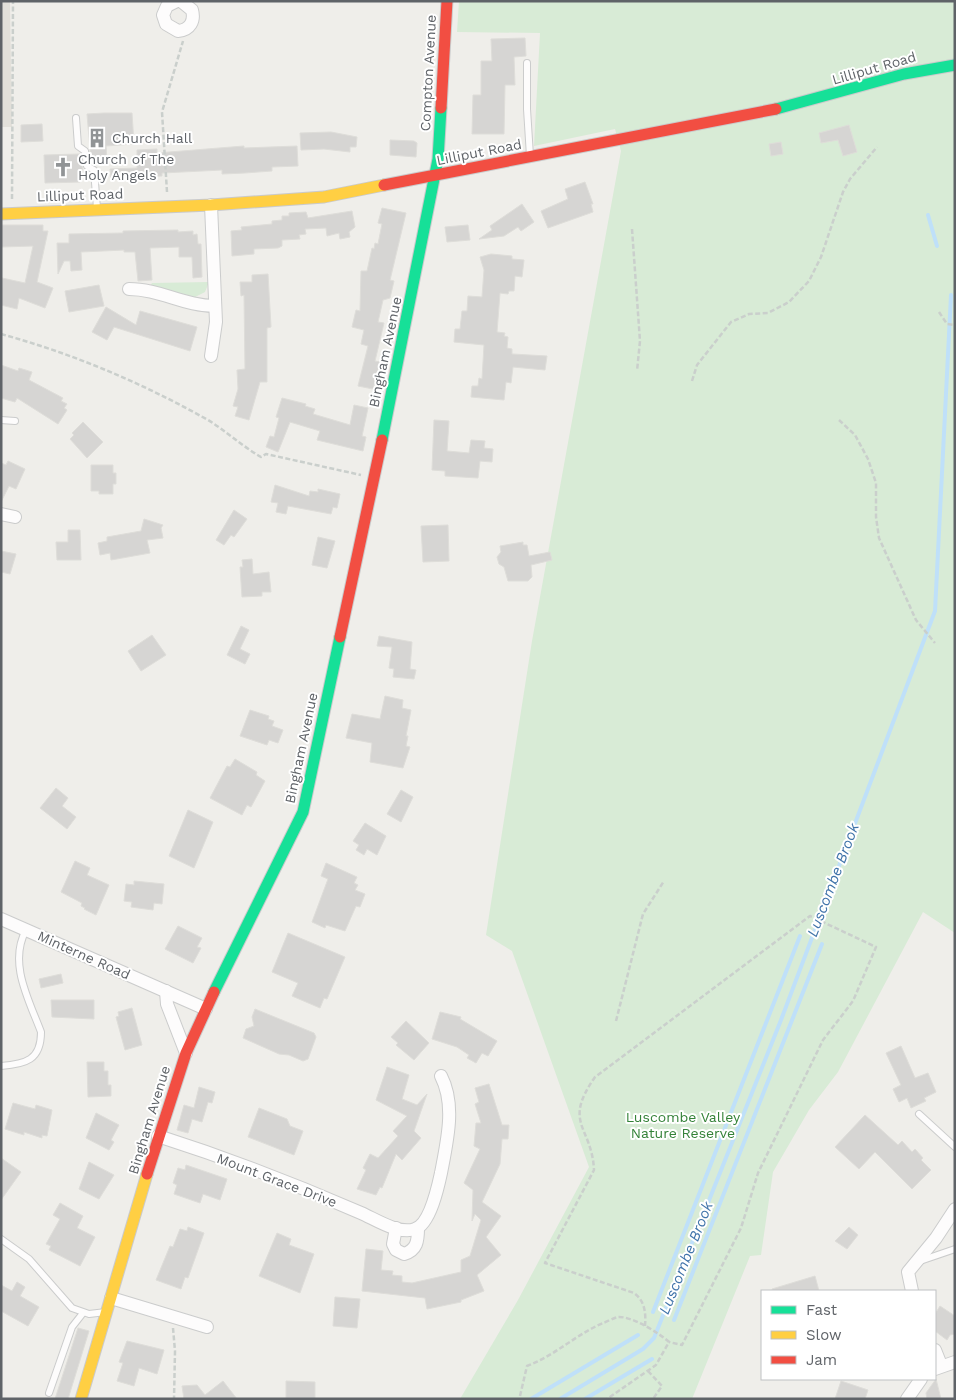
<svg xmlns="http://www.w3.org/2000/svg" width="956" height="1400" font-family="'Work Sans',sans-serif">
	<rect width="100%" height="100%" fill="#efeeea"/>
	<path fill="#e2e0da" d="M1,1h9l2,126h-11z"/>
	<g fill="#d8ebd6">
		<path d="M459,1h496v932l-32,-21 -85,160 -29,38 -36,62 -12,83 -11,1 -58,143h-232l58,-99 71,-133 -77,-216 -26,-16 46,-294 89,-490 -6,-22 -81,17 6,-113 -83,-1z"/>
		<path d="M209,282l-4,10 -12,6 -43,-12 2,-3z"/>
	</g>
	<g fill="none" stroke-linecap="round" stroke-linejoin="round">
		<g stroke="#bfe0f9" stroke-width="4">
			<path d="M928,215l9,31"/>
			<path d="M653,1312l147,-376"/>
			<path d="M674,1320l148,-376"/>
			<path d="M531,1399l107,-64"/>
			<path d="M560,1399l83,-50 11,-11 127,-318 154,-409 16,-316"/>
			<path d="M585,1399l67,-40"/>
		</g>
	</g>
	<g fill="#d6d5d3" stroke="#deddd9">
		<path d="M525,38l1,18 -12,1 1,28h-10l-1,49h-32l1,-39h8v-34h11l-1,-22z"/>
		<path d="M104,113h28l2,31 -28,2 1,15 -16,1 -4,-48z"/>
		<path d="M42,124l1,17 -22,1v-17z"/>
		<path d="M849,125l8,27 -14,4 -5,-16 -17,3 -2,-10z"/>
		<path d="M331,132l26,5 -1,10h-6v5l-26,-3 -23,1 -1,-17z"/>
		<path d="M390,140l24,1 3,2 -1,14 -26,-2z"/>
		<path d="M781,142l2,12 -12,2 -2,-12z"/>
		<path d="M244,146v2l53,-2 1,20 -26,1v4l-27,2 -23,1v-4l-60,3v3l-51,2 -1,-9 27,-1v-18l20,-1v4z"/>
		<path d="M80,154l3,18h-3v10l-35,1 -1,-28z"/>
		<path d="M585,182l8,22h-2l2,8 -45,16 -7,-17 27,-12 -3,-10z"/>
		<path d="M522,204l12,18 -13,9 -3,-4 -14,9 -25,3 13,-9 -2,-4z"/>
		<path d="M382,208l24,5 -15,63 -1,4 4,1 -4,17 -7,2 -5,22 6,1 -9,38 5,1 -7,27 -15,-3 10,-40 -7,-2 3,-14 -12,-3 4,-17 4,1 1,-40h6l5,-23 2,1 1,-6 3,1 4,-20 -4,-1z"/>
		<path d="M352,211l3,16 -6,5 1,5 -10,2 -1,-6 -12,3 -1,-8 -21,1 1,5 -7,1 1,4 -18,1v6l-4,2 -24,1v5l-22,2 -1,-25 11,-1 -1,-3 31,-3v-3l10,-1v-4h7v-3l17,-1 2,6z"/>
		<path d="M1,225h42v6h5l-11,51 16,6 -8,20 -26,-10 -2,11 -16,-4 1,-27 23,5 8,-37 -32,1z"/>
		<path d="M468,225l2,15 -23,2 -2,-15z"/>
		<path d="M178,230v2l15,-1v4l4,-1 1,10h3l1,33 -9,1 -1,-21h-13v-10l-29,1 2,32 -14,1 -3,-29h-11v-2l-43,2 1,18 -11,1 -1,-10h-6l-6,13 -1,-31h12v-9l54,-1v-2z"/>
		<path d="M491,254l21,2v3l12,1 -2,17 -7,-1 -1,15h-5l-1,3 -8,-1 -3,39 8,1 -1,3 4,1 -1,11 5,1v5l35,2 -2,14 -32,-3 -2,16 -5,-1 -2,18 -33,-3 1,-11h6l1,-8 3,1 2,-34 -30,-3 1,-13h5l2,-18h5l1,-15 14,1 2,-27 -4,-13z"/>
		<path d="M268,274l3,53 -4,1v54h-7l-11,38 -14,-4 3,-9 -5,-1 5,-17 -1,-19 8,-1 -1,-74 -3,1 -1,-14h12v-7z"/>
		<path d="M99,285l5,21 -35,6 -4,-21z"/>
		<path d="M106,307l30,18 4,-14 57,16 -7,24 -76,-24 -7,13 -15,-8z"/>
		<path d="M1,365l17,6 1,-3 13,4 -3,8 34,18 -2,3 6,3 -3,4 3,2 -9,14 -41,-26 -2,4 -14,-4z"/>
		<path d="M282,398l24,6 -1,2 10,3 -2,5 37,11 4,-20 14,3 -6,28 4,1 -3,14 -46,-11 3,-9 -30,-9 -12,30 -12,-5 4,-11 4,1 5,-19 -3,-1z"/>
		<path d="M434,420l15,1 -2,30 22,2 2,-13 14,1 -1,7 9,1 -1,13 -12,-1 -2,17 -33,-2v-5l-13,-1z"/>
		<path d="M83,422l20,20 -16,16 -17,-19 4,-4 -2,-2z"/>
		<path d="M8,461l17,8 -9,20 -7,-3 -8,16v-39l5,2z"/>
		<path d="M91,465h22v8h3v11h-3v10h-14v-3h-8z"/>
		<path d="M275,485l34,11 1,-5 8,1v-3l22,5 -3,14 -4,-1 -2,7 -43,-8 -2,8 -10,-2 2,-9 -7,-1z"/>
		<path d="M234,510l13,9 -13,18 -3,-2 -7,10 -8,-5z"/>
		<path d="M144,519l19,6 -2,3 2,10 -16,2 3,13 -39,7 -1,-7 -10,2 -2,-12 9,-2v-4l34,-6z"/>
		<path d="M448,525l1,36 -26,1 -2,-36z"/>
		<path d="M68,530h12l1,30h-24l-1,-18h12z"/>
		<path d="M318,537l17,4 -8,27 -15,-3z"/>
		<path d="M523,542v3h4l2,11 21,-4 2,8 -21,5 1,12 -4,4h-20l-4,-14 -5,-3 -2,-7 4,-5 -1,-6z"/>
		<path d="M1,551l15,3 -6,20 -9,-2z"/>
		<path d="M252,559l1,15 16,-2 2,20h-9v4l-20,1 -2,-30h3l-1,-7z"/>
		<path d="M241,626l8,4 -9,19 10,5 -5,10 -18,-9z"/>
		<path d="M152,635l14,20 -25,16 -13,-20z"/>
		<path d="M379,636l33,6 -2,27 6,1 -2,9 -21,-2 1,-8 -5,-1 3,-21 -15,-1z"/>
		<path d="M385,696l18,4 -1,8 9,2 -5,26h2l-2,10 4,1 -7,21 -33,-6 2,-19 -26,-5 6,-24 28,5z"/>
		<path d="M250,710l19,6 -1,3 6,2 -2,5 11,4 -5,13 -9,-3 -2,5 -27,-9z"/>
		<path d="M235,759l22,13 -1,3 9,6 -14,26 -4,-2 -5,10 -32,-17 17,-32 3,1z"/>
		<path d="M56,788l12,10 -6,8 14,11 -9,12 -27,-21z"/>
		<path d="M401,790l12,7 -12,25 -14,-8z"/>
		<path d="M188,810l25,12 -19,46 -25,-12z"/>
		<path d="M365,823l21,13 -9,19 -10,-6 -3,6 -8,-5 3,-5 -6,-4z"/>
		<path d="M75,861l15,7 -3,7 22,10 -13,30 -12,-6 1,-1 -4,-2 1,-3 -21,-11z"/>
		<path d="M326,863l31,14 -3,6 4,2 -3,5 10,4 -5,13 -4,-1 -11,25 -19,-6 -1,3 -13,-6 16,-43 -7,-3z"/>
		<path d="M134,881l30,3 -2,20 -8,-1 -1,7 -22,-3 1,-5 -8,-1 2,-17 8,1z"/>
		<path d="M178,926l24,12 -5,9 4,1 -8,15 -28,-14z"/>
		<path d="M288,933l57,24 -18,42 -3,-1 -4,10 -28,-12 6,-13 -26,-11z"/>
		<path d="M61,974l2,9 -22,5 -2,-9z"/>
		<path d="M51,1000h43v19l-42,-2z"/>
		<path d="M132,1008l10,37 -17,5 -9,-33 3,-1 -1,-4z"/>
		<path d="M255,1009l59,24 2,4 -8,22 -5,2 -14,-6 -10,-1 -36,-16 3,-9 8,-3 -2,-9z"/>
		<path d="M440,1012l21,5 -1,2 37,22 -9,15 -6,-3 -6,10 -9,-5 2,-3 -12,-8 -25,-8z"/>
		<path d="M406,1021l23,22 -15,17 -18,-15 2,-2 -7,-6z"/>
		<path d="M901,1046l14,32 13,-5 8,19 -12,6 2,3 -15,7 -4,-10 -8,4 -6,-13 8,-4 -15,-32z"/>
		<path d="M87,1062h17v9h4v14h3v11l-23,1z"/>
		<path d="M387,1067l22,8 -7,24 15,6 10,-11 -13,37 7,7 -19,22 -6,-6 -14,34 -2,-1 -4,8 -19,-6 9,-19 -3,-2 7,-14 8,4 20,-22 -5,-5 14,-15 -31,-16z"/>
		<path d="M489,1084l13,41h7l-1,14h-6l-2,25 -18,38 19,14 -15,21 15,18 -24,20 7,16 -23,9v2l-34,7 -2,-11 -63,-7 4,-42 17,2 -2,19 12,1 -1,4 10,1v6l10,1 49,-11v-12l9,-4 11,-36 -6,-6 -3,7 1,-31 -9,-7 16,-34 -6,-3 2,-23h5l-6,-19 4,-2 -4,-14z"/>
		<path d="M199,1087l16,5 -3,11 -4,-1 -6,20 -10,-3 -4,14 -11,-3 7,-25 10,3z"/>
		<path d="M13,1103l22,6 1,-4 16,5 -5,26 -5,-1v3l-18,-6v3l-19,-6z"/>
		<path d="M259,1108l28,11 3,7 13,5 -9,24 -46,-18z"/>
		<path d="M96,1113l23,12 -8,15 3,2 -5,8 -23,-12z"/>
		<path d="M865,1115l33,30 4,-4 10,11 3,-3 8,9 -2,2 10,10 -19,19 -37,-37 -16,17 -24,-22z"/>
		<path d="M1,1158l20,14 -20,28z"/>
		<path d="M89,1162l25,13 -15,24 -20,-10z"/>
		<path d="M186,1165l41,14 -7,21 -17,-6 -3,9 -26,-9 3,-9 -4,-2 5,-15 7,2z"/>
		<path d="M60,1203l23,13 -6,12 18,9 -15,29 -31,-16 2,-4 -5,-2 14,-25 -7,-4z"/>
		<path d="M188,1227l16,6 -16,45 -3,-1 -4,12 -25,-9 14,-34 3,1 7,-18 7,2z"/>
		<path d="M849,1227l9,8 -11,14 -12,-8z"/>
		<path d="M277,1233l14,6 -2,6 25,9 -14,39 -41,-17z"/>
		<path d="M815,1276l4,15h-46l-1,-2z"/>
		<path d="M17,1282l8,5 -5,9 19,11 -11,19 -27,-15v-26l11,6z"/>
		<path d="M335,1297l25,2 -3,29 -24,-2z"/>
		<path d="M940,1306l15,10v18l-5,1 -3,5 -12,-9v-17z"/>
		<path d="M78,1328l11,3 -21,68h-13z"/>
		<path d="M127,1341l37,9 -7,24 -18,-6 -5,18 -17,-5 6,-18 -4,-1z"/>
		<path d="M936,1379l5,20h-14l-1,-6z"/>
		<path d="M223,1381l14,18h-53l-2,-13 15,-1 8,10z"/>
		<path d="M286,1381l29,1v17l-29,-1z"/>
		<path d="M841,1381l27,9 -3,9h-30z"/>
	</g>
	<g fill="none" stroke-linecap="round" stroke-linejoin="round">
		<defs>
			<g id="lane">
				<path d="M527,63v46l3,47"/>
				<path d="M76,118l2,28 7,5 2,15 7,4 3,38"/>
				<path d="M1,420l14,1"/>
				<path d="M1,1066c25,-2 40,-6 40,-34 -12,-32 -33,-69 -15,-102"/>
				<path d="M919,1114l36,33"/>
				<path d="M1,1239l28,20 43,49 17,6 17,-2"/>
				<path d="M920,1261l35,-12"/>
				<path d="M49,1393l23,-66 11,-14"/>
			</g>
			<g id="street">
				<path d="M177,1l-10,5 -4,9 3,9 12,7c12,-1 17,-10 14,-21l-11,-9"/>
				<path d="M211,205l5,117 -5,34"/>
				<path d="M129,289c30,0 56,17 86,17"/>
				<path d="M1,514l14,3"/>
				<path d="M1,919l205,90"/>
				<path d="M166,991l1,13 19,49"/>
				<path d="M158,1136c69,22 137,48 203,77 14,6 38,22 54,16 15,-5 23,-42 26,-56 6,-32 15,-68 0,-97"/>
				<path d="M396,1228l-3,16 3,6 8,4c13,-4 14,-13 14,-26"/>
				<path d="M912,1291l-4,-19 28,-34 19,-29"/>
				<path d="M111,1298l96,29"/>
				<path d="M935,1350l6,15"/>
				<path d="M935,1369l20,-7"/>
				<path d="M907,1399l14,-20"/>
			</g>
			<g id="fast">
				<path d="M776,109l128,-35 51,-9"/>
				<path d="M382,440l56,-281 3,-51"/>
				<path d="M214,992l89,-180 37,-175"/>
			</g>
			<g id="slow">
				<path d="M1,214l210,-9 113,-8 60,-12"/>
				<path d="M81,1399l66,-225"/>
			</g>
			<g id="jam">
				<path d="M441,108l6,-107"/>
				<path d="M384,185l392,-76"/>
				<path d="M340,637l42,-197"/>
				<path d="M147,1174l39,-121 28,-61"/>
			</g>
		</defs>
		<use href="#lane" stroke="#cbcccc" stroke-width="8"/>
		<use href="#street" stroke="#cbcccc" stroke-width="14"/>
		<use href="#fast" stroke="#cacacb" stroke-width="13"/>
		<use href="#slow" stroke="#cacacb" stroke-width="13"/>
		<use href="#jam" stroke="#cacacb" stroke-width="13"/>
		<g stroke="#cacfcc" stroke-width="2.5" stroke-dasharray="5 2.5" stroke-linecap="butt">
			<path d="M167,192l-5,-80 21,-71"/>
			<path d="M12,199l1,-198"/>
			<path d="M632,229l8,112 -3,30"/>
			<path d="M939,312l8,12 8,1"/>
			<path d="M1,334c73,20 141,49 207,86 18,11 34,26 53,37l5,-3 95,21"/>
			<path d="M692,381l5,-16 34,-43 18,-8 19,-1 21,-11 20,-21 12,-24 22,-65 7,-13 27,-32"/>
			<path d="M839,420l16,15 13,24 8,24v34l3,21 37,82 19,23"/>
			<path d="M616,1021l27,-107 21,-33"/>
			<path d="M645,1326c1,-13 0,-25 -11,-33l-89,-30 49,-93c-2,-44 -32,-46 1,-93l215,-161 66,31 -23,54 -30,39 -65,133 -17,55 -59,117 -13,-3"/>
			<path d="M173,1328l2,23 -1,48"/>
			<path d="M648,1371l14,15 -9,13"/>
			<path d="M520,1396l7,-30c29,-11 48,-31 76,-43 4,-1 10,-5 15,-6 14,-1 41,16 51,25l-13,23 -49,34"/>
		</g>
		<use href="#lane" stroke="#fdfcfc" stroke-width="6"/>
		<use href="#street" stroke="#fdfcfc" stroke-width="12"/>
		<use href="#fast" stroke="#16e098" stroke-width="11"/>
		<use href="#slow" stroke="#ffcf43" stroke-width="11"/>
		<use href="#jam" stroke="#f24e42" stroke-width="11"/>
	</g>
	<defs>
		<symbol id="building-bare" viewBox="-9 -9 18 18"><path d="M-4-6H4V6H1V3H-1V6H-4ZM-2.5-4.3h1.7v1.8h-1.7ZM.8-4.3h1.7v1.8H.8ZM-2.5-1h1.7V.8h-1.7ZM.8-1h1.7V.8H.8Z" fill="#919496" stroke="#fff" stroke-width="2.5" paint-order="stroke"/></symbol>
		<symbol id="church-bare" viewBox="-9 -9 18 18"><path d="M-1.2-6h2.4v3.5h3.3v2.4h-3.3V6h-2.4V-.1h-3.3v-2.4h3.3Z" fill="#919496" stroke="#fff" stroke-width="2.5" paint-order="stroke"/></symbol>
	</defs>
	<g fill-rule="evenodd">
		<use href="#building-bare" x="83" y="124" width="28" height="28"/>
		<use href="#church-bare" x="49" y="153" width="28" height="28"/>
	</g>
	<g text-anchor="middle" stroke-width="4" stroke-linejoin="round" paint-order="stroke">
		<g font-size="14" fill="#5f6368" stroke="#fff">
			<text transform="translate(874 68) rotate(-16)" y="5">Lilliput Road</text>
			<text transform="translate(428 73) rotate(-87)" y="5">Compton Avenue</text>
			<text transform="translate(479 152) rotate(-11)" y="5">Lilliput Road</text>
			<text transform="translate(80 195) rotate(-2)" y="5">Lilliput Road</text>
			<text transform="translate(385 352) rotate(-78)" y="5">Bingham Avenue</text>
			<text transform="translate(301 748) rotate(-78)" y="5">Bingham Avenue</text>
			<text transform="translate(84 955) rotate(24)" y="5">Minterne Road</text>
			<text transform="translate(149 1120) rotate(-73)" y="5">Bingham Avenue</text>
			<text transform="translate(277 1180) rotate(21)" y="5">Mount Grace Drive</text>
		</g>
		<g font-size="14" fill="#5f6368" stroke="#fff" text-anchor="start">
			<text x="112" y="143">Church Hall</text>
			<text x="78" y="164">Church of The<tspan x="78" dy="16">Holy Angels</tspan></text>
		</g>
		<g font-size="14" fill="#348238" stroke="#fff">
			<text x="683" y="1122">Luscombe Valley<tspan x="683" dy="16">Nature Reserve</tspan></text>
		</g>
		<g font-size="15" font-style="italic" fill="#4174aa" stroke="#fff">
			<text transform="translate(833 880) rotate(-69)" y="5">Luscombe Brook</text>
			<text transform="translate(686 1258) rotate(-68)" y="5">Luscombe Brook</text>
		</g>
	</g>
	<rect width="956" height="1400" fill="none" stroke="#5f6368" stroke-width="5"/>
	<rect x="761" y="1290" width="175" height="90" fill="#ffffff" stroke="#bfc1c3"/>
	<rect x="771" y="1306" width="25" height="8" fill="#16e098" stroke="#bfc1c3"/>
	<text x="806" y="1315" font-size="15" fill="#5f6368">Fast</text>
	<rect x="771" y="1331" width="25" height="8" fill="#ffcf43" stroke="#bfc1c3"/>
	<text x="806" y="1340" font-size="15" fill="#5f6368">Slow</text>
	<rect x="771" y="1356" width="25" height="8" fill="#f24e42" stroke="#bfc1c3"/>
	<text x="806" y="1365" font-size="15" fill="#5f6368">Jam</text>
</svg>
